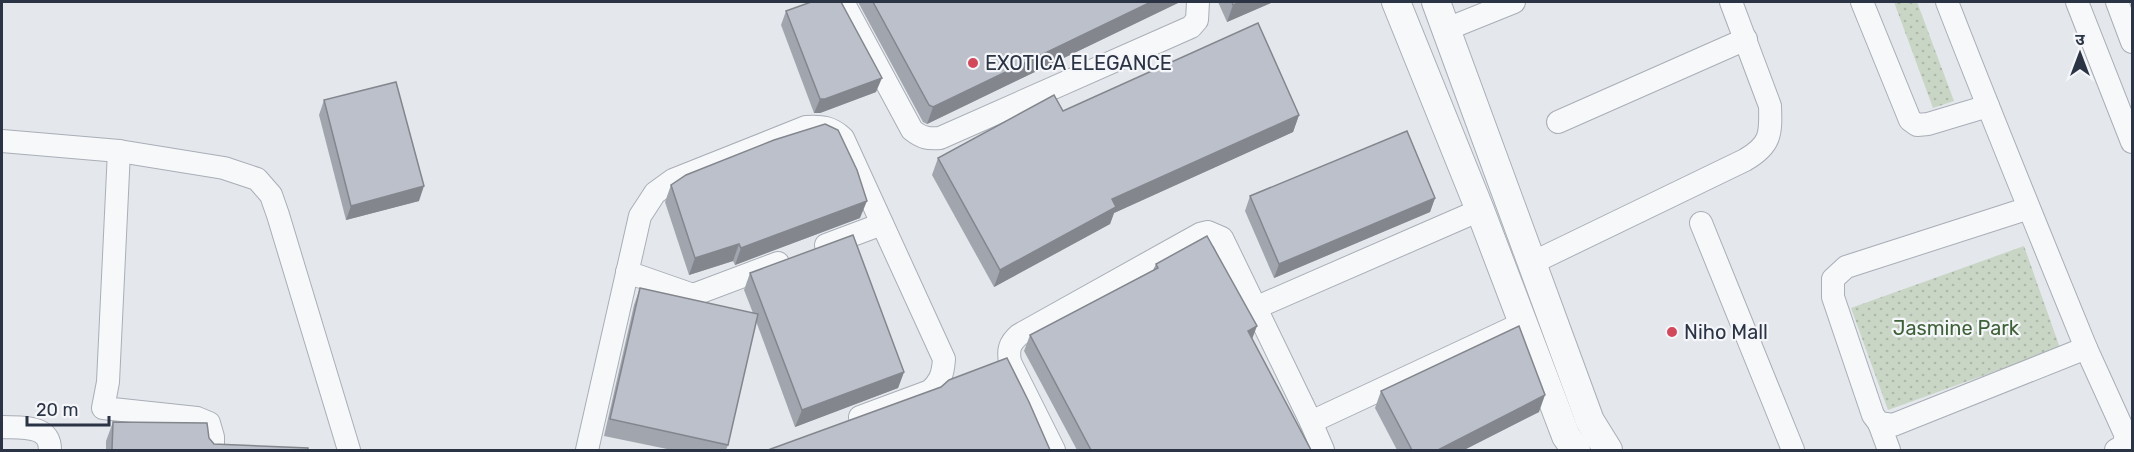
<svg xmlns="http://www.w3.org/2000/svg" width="2134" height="452" font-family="Rubik,'Noto Sans Devanagari',sans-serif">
	<defs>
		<pattern id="park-dots" width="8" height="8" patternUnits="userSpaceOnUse" patternTransform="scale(1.5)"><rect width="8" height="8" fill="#c9d6c5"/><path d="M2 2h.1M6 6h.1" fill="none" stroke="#adb8ab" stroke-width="1.8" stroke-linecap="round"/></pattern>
	</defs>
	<rect width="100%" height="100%" fill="#e4e7ec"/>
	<g fill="url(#park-dots)">
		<path d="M1894,2h23l37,99 -21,7z"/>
		<path d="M2024,246l36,102 -172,62 -37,-102z"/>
	</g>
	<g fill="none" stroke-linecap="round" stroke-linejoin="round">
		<defs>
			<g id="minor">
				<path d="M843,2l69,128c10,8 16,9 28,8l251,-111 6,-7 1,-18"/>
				<path d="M1862,2l48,118 7,5 11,-1 60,-18"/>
				<path d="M1947,2c45,116 92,231 139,346l-193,77 -14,-2 -6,-8 -40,-118v-18l13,-12 183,-59"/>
				<path d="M2077,2l55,140"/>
				<path d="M2117,2l15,40"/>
				<path d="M1447,29l67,-27"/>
				<path d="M1558,122l188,-83"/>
				<path d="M2,141l117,10 105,17 33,11 14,16 7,20 71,235"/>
				<path d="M119,151l-11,231 -5,26 94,10 12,5 4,14v13"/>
				<path d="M1701,223l92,227"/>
				<path d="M826,245l56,-21"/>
				<path d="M1532,263l213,-103c26,-15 26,-26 25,-54l-39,-104"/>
				<path d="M627,272l66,23 85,-32"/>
				<path d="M1255,308l225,-98"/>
				<path d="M2086,348l40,88 -3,10 -7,4"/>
				<path d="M1311,422l212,-99"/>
				<path d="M1879,423l10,27"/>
				<path d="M2,427c19,1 48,-3 48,23"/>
				<path d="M587,450l53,-234 15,-23 18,-13 133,-53c16,-1 25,0 37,11l101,221c-1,14 -3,22 -14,32l-70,26"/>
				<path d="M1054,450l-44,-88c-2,-12 -1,-18 9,-27l181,-101 8,-2 14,6 89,184 12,28"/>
			</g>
			<g id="tertiary">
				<path d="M1396,2l84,208 86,226 10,14"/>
				<path d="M1436,2l154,419 18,29"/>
			</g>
		</defs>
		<use href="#minor" stroke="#a9aeb7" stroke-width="24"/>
		<use href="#tertiary" stroke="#a9aeb7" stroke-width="30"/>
		<use href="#minor" stroke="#f7f8fa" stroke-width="22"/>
		<use href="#tertiary" stroke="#f7f8fa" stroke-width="28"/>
	</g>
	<g fill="#a1a5ae">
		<path d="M858,2h322l-253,122 -4,-2z"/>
		<path d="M1218,2h55l-46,20z"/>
		<path d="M786,11l90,81 -56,21h-6l-33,-88z"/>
		<path d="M324,100l95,101 -73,19 -27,-105z"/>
		<path d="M1063,111l236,4 -6,17 -179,81 -4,11 -116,63 -62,-112 6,-17z"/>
		<path d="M671,185l189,33 -125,47 -2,-4 -44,14 -24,-73z"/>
		<path d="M1250,196l185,2 -5,14 -156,66 -29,-67z"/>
		<path d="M1156,264l96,76 59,110h-234l-53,-99 6,-16 123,-65z"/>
		<path d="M750,273l154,99 -6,16 -103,39 -39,-106 -28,124 -2,5h-54l-68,-14 30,-131 6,-17 113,25 -9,-23z"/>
		<path d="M1381,391l158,21 -75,38h-67l-22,-42z"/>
		<path d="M113,422l96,16 5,6 94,6h-202v-9z"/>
	</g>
	<g fill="#83868d">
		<path d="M1151,2h29l-253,122 6,-17z"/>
		<path d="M1240,2h33l-46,20 6,-17z"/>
		<path d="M882,78l-6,14 -56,21h-6l6,-14z"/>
		<path d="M1299,115l-6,17 -179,81 -4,11 -116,63 6,-17 112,-71z"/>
		<path d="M424,186l-5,15 -73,19 5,-14z"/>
		<path d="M1435,198l-5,14 -156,66 5,-14z"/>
		<path d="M867,201l-7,17 -125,47 6,-17z"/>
		<path d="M739,244l-6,17 -44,14 6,-17z"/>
		<path d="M1257,326l-6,16 -3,-11z"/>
		<path d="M904,372l-6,16 -103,39 7,-17z"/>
		<path d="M1545,395l-6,17 -75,38h-26z"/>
	</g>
	<g fill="#bbc0ca" stroke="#83868d" stroke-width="1.5">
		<path d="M811,2h30l41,76 -57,21h-5l-34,-88z"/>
		<path d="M873,2h278l-218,105 -4,-2z"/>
		<path d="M1232,2h8l-7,3z"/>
		<path d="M1258,23l41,92 -187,84 4,8 -116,63 -62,-112 116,-63 9,16z"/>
		<path d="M396,82l28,104 -73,20 -27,-106z"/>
		<path d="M825,124l13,6 19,40 10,31 -126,47 -2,-4 -44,14 -24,-73 15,-10 88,-35z"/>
		<path d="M1407,131l28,67 -156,66 -29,-68z"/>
		<path d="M853,235l51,137 -102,38 -52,-137z"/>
		<path d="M1207,236l50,90 -9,5 63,119h-220l-61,-115 128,-67 -2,-4z"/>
		<path d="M640,288l118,26 -30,131 -118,-26z"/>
		<path d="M1519,326l26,69 -107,55h-26l-31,-59z"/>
		<path d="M1007,358l22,44 21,48h-282l173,-63 8,-7z"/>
		<path d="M113,422l94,1 2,15 5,6 94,4v2h-196z"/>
	</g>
	<g fill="#d1495b" stroke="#f4f6f9" stroke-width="2">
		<circle cx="973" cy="63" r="6"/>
		<circle cx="1672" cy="332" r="6"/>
	</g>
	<g text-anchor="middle" stroke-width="4.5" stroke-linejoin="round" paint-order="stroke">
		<g font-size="20" fill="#2b3445" stroke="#f4f6f9" text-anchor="start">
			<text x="985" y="70">EXOTICA ELEGANCE</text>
			<text x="1684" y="339">Niho Mall</text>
		</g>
		<g font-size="20" fill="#3f6138" stroke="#f4f6f9">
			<text x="1956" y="335">Jasmine Park</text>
		</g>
	</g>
	<rect width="2134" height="452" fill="none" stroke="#2b3445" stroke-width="6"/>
	<g transform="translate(2080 54)" stroke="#f4f6f9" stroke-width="4.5" paint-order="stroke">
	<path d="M0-4.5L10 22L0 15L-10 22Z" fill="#2b3445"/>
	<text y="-9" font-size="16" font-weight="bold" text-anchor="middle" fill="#2b3445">उ</text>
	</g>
	<path d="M27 416v9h82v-9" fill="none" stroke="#2b3445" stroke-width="3"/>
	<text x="36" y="416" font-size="18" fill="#2b3445" stroke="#f4f6f9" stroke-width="4.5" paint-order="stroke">20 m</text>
</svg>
